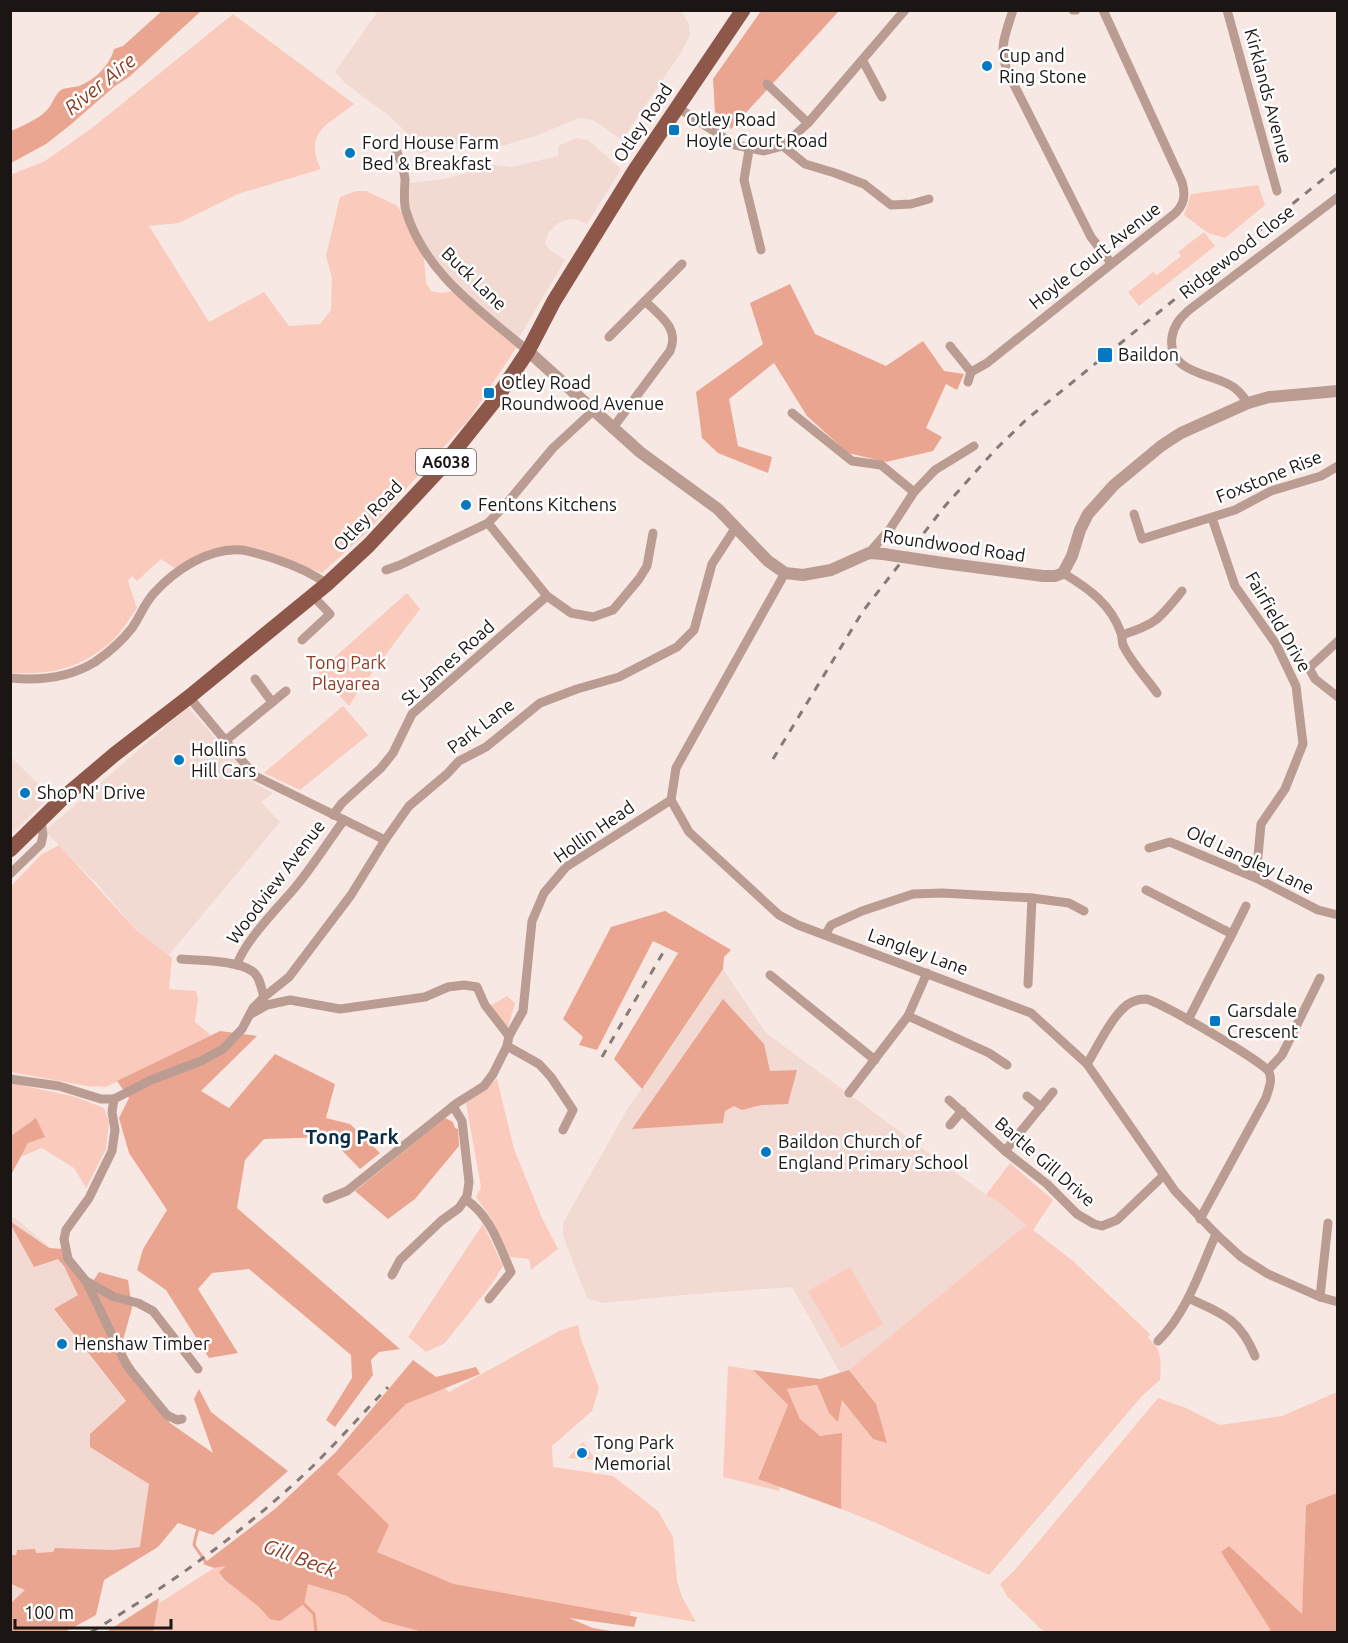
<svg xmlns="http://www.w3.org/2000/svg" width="1348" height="1643" font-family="Ubuntu,sans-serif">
	<rect width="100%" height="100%" fill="#f8e8e3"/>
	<g fill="#f2d9d2">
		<path d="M681,11l8,13 1,11 -8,16 -60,89 -29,-20 -14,-2 -43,18 -42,12 -41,-4 -34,10 -13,-22 -19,-18 -41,-30 -11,-12 43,-61z"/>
		<path d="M577,138l11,2 33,29 -34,55 -12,-5 -10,1 -8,4 -9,9 -3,11 6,7 14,9 -46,78 -27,-22 -51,-45 -15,-19 -17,-45 1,-24 35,-4 48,-14 18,2 47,-11v-10z"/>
		<path d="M188,707l68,77 17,9 -12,9 19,20 -112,134 -31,-25 -38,-45 -54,-55z"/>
		<path d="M11,757l39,39 -39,39h-1z"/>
		<path d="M723,969l43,64 220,162 10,5 30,25 -184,151 -50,-89 -109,8 -80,8 -16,-5 -24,-62v-13l64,-113z"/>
		<path d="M14,1217l60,51 12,23 -32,19 72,92 -36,32v13l59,37 -8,63 -28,3 -103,61v-392z"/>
	</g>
	<g fill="#facbbd">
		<path d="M233,14l121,90c-26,21 -51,28 -33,65l-83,25 -59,29 -30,3 60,96 55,-30 25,34 31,-2 11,-14 1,-32 -6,-22 14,-59 16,-6h10l30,14 7,9 21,45 2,24 5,8 11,2 11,-2 65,54 -48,73 -103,114 -45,41 -66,-25 -34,1 -46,20 -15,-10 -24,22 -5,-5 -4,5 9,27c-8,11 -16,25 -26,34 -32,27 -60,33 -100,31l-1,-498 35,-14 47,-33z"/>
		<path d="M1258,185l7,20 -40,33 -17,-5 -24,-18 7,-21z"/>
		<path d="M1204,232l11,14 -76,60 -11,-14 25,-20 4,3 24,-19 -3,-4z"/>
		<path d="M407,593l13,16 -63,84 -8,13 -31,-34z"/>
		<path d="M343,706l25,29 -68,55 -36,-17z"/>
		<path d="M59,845l78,86 35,27 -3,31 27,2 2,8 -3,23 16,13 -105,52 -19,-1 -76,-14v-186l30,-31z"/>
		<path d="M507,996l8,7 -7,24 -5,-3 -13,-18z"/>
		<path d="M497,1079l17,70 28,69 16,31 -27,21 -2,-11 -19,-2 -19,-39 -15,-21 5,-10 -15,-84z"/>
		<path d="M11,1083l65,14 28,11 5,14 -3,27 -20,39 -12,-20 -32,-20 -22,9 8,-14 7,-24 -24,17z"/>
		<path d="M1010,1163l43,37 -20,30 40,31 77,73 -2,4c15,12 13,24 12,42l-18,16 -153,179 -115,-53 -33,-13 1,-75 -22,3 -20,-18 -13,-30 30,-4 12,28 9,9 4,-23 31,40 3,-35 -27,-34 177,-145 -30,-25 -10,-5z"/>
		<path d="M483,1224l20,42 -12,19 -46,58 -19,9 -18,-15z"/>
		<path d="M850,1267l33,57 -42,24 -33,-57z"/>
		<path d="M578,1325l3,14 18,49 -7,23 -40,35 1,21 60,9 45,35 15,26 4,44 5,16 14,25 -65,-11 -1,5 -176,-32 -77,-32 -40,-78 69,-70 38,-16 5,4 110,-61z"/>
		<path d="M728,1366l25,4 35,35 -30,73 22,9 -1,4 -56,-14z"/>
		<path d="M1337,1392v101l-31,12 -4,110 -32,15 -1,2h-225l-37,-36 -7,-12 14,-13 144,-173 28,10 34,17 62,-9z"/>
		<path d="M583,1442l13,18 -28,-2z"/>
		<path d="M228,1565l79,18 40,13 36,25 39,11h-308l100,-64z"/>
	</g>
	<g fill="#eaa590">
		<path d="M163,10l38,1 -72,66 -14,9 -46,40 -23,18 -35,19v-32c11,-5 28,-12 36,-21 6,-6 7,-15 14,-20 5,-3 12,-2 18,-4 16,-6 31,-21 35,-37l9,-3z"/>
		<path d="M761,11h78l-108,118 -16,-17 -2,-33z"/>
		<path d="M790,284l25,50 71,32 37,-25 21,30 20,3 -7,16 -11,-6 -20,44 16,9 -9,14 -47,11 -38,-9 -41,-37 -33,-53 -45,36 9,47 34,11 -4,16 -50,-20 -16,-15 -6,-46 67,-48 -13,-41z"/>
		<path d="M665,911l66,39 -7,7 -1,12 -81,120 -28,-30 64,-106 -25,-12 -56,109 -18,-5 4,-8 -20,-18 48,-92z"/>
		<path d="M723,999l41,45 6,27 27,-1 -9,34 -27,1 -19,5 -8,-4 -9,5 -2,12 -91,6z"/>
		<path d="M220,1031l37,5 -56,55 28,17 46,-54 60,30 -9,34 24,6 30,29 -20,16 -31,-32 -65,2 -19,21 -8,48 163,141 -21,3 -8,8 2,15 -38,52 -9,-7 26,-42 -1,-23 -102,-86 -37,4 -14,16 40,64 -29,5 -43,-68 -29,-20 6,-21 24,-39 -38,-57 -10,-35 10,-20 -12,-17z"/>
		<path d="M36,1118l9,19 -17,6 -17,32v-39z"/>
		<path d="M445,1118l8,4 2,6 3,1 1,17 -44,53 -27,20 -33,-28z"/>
		<path d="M11,1222l38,26 15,1 23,41 12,-18 29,8 4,28 -11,39 49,76 43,30 -19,-54 5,-10 12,23 77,59 -35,31 -40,33 -35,-12 -20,24 -54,33 -8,35 -31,17h-54v-29l14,-13 -14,-6v-29h5l1,-5 18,-1 1,4 17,-1 2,-4 58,2 27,-3 9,-63 -59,-37v-13l36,-33 -72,-92 24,-14 -14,-29 -6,-7 -24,8 -23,-42z"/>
		<path d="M413,1360l23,17 40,-10 4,7 -74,30 -69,70 52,51 -12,27 77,32 183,33 -3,10 -65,-9 24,10 24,4h-195l-40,-11 -35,-25 -39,-12 -4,20 -24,17 -10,-2 -11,-12 -34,-27 -6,-8 7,-6 -12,2 -11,-4 72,-55 60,-56z"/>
		<path d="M753,1370l67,9 29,-9 27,34 11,39 -14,-4 -31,-39 -4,22 -9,-9 -12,-28 -30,4 13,30 20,17 22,-3 -1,76 -83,-30 30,-74z"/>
		<path d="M1337,1493v139h-68l1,-3 -49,-77 8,-6 73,68 4,-109z"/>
		<path d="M159,1598l-6,34h-47z"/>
	</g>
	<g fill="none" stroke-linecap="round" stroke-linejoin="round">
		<g stroke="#eaa590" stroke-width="3">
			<path d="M97,1443c5,5 11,13 17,16 25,9 77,4 88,35 5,15 -6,36 -8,51l13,19 32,-9 22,2 26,10 25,13 57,18 5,3 9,15 8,5 36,7 16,-5 15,9"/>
			<path d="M304,1604l10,10 2,18"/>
		</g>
		<g stroke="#ba9c92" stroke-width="9">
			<path d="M1013,10c-8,26 -15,37 -5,63l83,164 20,26"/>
			<path d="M1073,10h3"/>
			<path d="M1227,10l50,181"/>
			<path d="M863,61l19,36"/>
			<path d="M767,84l41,39"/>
			<path d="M677,107l58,38 29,6 19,-5 25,-23 97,-113"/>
			<path d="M783,146l22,18 30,9 29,11 27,21 20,-1 18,-5"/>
			<path d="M749,150l-5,30 17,70"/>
			<path d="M397,152c4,9 7,17 8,27 0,10 -2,22 1,32 19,63 74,99 122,140"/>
			<path d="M609,337l73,-73"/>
			<path d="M950,346l21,26 -3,10"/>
			<path d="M971,372l16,-9 186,-148c11,-9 13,-19 9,-33l-79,-172"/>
			<path d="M1248,403c-6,-8 -11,-15 -20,-19 -22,-11 -61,-13 -56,-47 2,-12 8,-19 17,-27l149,-113"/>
			<path d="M792,413l60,48 29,4 33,27"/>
			<path d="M612,429l58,-78c10,-23 -10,-35 -25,-50"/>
			<path d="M1134,514l8,25 93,-29 36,-19 50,-15 17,-10"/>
			<path d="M1212,518l23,68 41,58 20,42 7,58 -18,45 -24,35 -5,54"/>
			<path d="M488,523l59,73 24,17 22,4 20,-7 26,-31 8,-13 6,-33"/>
			<path d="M869,553l21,-24 24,-37 21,-22 39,-24"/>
			<path d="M386,570l14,-5 88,-42 19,-20 46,-55 40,-37"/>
			<path d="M785,573l-109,195 -5,32 18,32 90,83 19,10 233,88 56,51 88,127 41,43 25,23 27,17 52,23 18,5"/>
			<path d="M1063,573c25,15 48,31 58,60 2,5 0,10 3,14 8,16 23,32 33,46"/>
			<path d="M1122,635c35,-11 37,-16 60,-44"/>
			<path d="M302,640l28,-26 -17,-18"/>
			<path d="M1338,641l-29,27 6,11 23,18"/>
			<path d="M10,678c30,3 59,0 85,-16 13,-9 27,-21 37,-34 8,-11 12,-24 22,-35 21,-23 55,-46 88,-43 12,2 24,6 36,10 18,6 34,13 49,24"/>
			<path d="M255,679l17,23"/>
			<path d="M189,697l66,79 130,64"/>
			<path d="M225,741l61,-50"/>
			<path d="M333,815l9,-12 39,-35 12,-15 19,-39 135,-118"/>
			<path d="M1149,848l21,-6 86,36 62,32 20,5"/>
			<path d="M10,874l31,-30 2,-9 -2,-15"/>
			<path d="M1146,890l86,44 -44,86"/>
			<path d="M1232,934l14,-28"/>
			<path d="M825,935l6,-10 31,-14 51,-17 29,-1 90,5 37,5 15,8"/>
			<path d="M181,959c19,2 55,1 71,12 8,5 9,17 12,26l-11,11 -11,21 -19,20 -22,12 -50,19 -37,19 -2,13 3,18 -3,21 -23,47 -23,32 -2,9 4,20 18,22 28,16 24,6 15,8 45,58"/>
			<path d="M237,965c7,-24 44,-60 61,-81 16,-20 30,-42 46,-64"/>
			<path d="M770,975l105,85"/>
			<path d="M1028,984l4,-86"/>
			<path d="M264,997l25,-20 62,-82 34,-55 24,-34 38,-32 12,-13 27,-14 54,-44 37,-14 42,-12 58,-30 17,-17 18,-66 24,-37"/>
			<path d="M251,1014l16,-9 23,-5 50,9 85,-12 23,-10 16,-2 13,2 8,18 24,31"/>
			<path d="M908,1016l81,37 18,12"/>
			<path d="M507,1046l32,18 12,13 22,33 -10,20"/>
			<path d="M1087,1064c10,-16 28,-55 45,-62 4,-2 10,-3 14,-3 13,2 118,63 123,73 4,9 -1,18 -3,26l-66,121"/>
			<path d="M1268,1070l14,-15 38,-77"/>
			<path d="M10,1079l49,7 42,13h13"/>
			<path d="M849,1093l59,-77 19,-43"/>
			<path d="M1027,1096l14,11"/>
			<path d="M949,1100l56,51 42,33 30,30 17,10 8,2 15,-6 47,-45"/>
			<path d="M950,1125l12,-14"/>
			<path d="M1005,1151l48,-59"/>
			<path d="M327,1199l20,-8 110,-88 27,-17 9,-12 14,-28 2,-10 14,-25 9,-90 12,-28 22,-26 105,-67"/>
			<path d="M465,1199c26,17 34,46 46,73l-22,27"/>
			<path d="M392,1275l8,-15 41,-39 18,-13 8,-12 2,-14 -7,-61 -9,-15"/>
			<path d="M86,1281l41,85 40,49 10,5 5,-1"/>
			<path d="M1320,1297l8,-74"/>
			<path d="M1188,1298c35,16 52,21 67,58"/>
			<path d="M1158,1341c29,-28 42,-71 58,-107"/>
		</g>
		<g stroke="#ba9c92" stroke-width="12">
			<path d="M528,351l112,101 78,57 50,52 17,12 18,2 28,-5 38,-17 14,1"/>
			<path d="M943,563l100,13h12l8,-3 9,-17 8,-26 8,-16 26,-29 47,-39 20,-13 67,-30 21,-6 69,-6"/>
		</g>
		<path stroke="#8d5849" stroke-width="15" d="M10,850l53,-52 52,-44 74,-57 138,-113 42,-39 71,-76 56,-70 32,-48 26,-50 81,-131 108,-160"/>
		<g stroke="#857a77" stroke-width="3" stroke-dasharray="8 8" stroke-linecap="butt">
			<path d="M773,759l90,-148 82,-105 51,-57 31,-30 311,-252"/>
			<path d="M602,1057l62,-106"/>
			<path d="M91,1632c79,-47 154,-101 221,-165 26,-26 51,-54 76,-80"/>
		</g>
		<path stroke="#ba9c92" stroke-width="12" d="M883,554l60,9"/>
	</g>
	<g fill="#0677c1" stroke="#fff" stroke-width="2">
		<circle cx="987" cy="66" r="6"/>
		<rect x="668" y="124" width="12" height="12" rx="3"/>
		<circle cx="350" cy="153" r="6"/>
		<rect x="1097" y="347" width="16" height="16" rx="3"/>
		<rect x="483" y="387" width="12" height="12" rx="3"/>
		<circle cx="466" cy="505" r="6"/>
		<circle cx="179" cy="760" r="6"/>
		<circle cx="25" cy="793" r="6"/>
		<rect x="1209" y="1015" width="12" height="12" rx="3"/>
		<circle cx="766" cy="1152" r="6"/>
		<circle cx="62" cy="1344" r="6"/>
		<circle cx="582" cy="1453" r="6"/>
	</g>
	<g text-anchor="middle" stroke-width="5" stroke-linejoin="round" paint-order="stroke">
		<rect fill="#fff" stroke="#5f5c5a" stroke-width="1.5" x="416" y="449" width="60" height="26" rx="4.5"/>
		<g font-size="16" font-weight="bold" fill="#1b1614">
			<text x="446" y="468">A6038</text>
		</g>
		<g font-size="18" fill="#1b1614" stroke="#fff" text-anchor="start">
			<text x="999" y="62">Cup and<tspan x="999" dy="21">Ring Stone</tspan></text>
			<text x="686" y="126">Otley Road<tspan x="686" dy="21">Hoyle Court Road</tspan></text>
			<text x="362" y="149">Ford House Farm<tspan x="362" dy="21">Bed &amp; Breakfast</tspan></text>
			<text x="1118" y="361">Baildon</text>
			<text x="501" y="389">Otley Road<tspan x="501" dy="21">Roundwood Avenue</tspan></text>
			<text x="478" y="511">Fentons Kitchens</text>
			<text x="191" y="756">Hollins<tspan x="191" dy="21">Hill Cars</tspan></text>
			<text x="37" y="799">Shop N' Drive</text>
			<text x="1227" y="1017">Garsdale<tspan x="1227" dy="21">Crescent</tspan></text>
			<text x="778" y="1148">Baildon Church of<tspan x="778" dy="21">England Primary School</tspan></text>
			<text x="74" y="1350">Henshaw Timber</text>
			<text x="594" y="1449">Tong Park<tspan x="594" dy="21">Memorial</tspan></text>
		</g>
		<g font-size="18" fill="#1b1614" stroke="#fff">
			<text transform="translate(1268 96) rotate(75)" y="6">Kirklands Avenue</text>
			<text transform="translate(643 123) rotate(-56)" y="6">Otley Road</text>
			<text transform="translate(1237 252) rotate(-38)" y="6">Ridgewood Close</text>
			<text transform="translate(1095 256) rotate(-38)" y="6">Hoyle Court Avenue</text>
			<text transform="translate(474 279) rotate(44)" y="6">Buck Lane</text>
			<text transform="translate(1269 477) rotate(-22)" y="6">Foxstone Rise</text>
			<text transform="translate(368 516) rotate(-46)" y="6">Otley Road</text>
			<text transform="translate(954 546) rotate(8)" y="6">Roundwood Road</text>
			<text transform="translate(1278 622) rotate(60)" y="6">Fairfield Drive</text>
			<text transform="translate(448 663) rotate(-42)" y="6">St James Road</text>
			<text transform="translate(481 726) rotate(-37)" y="6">Park Lane</text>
			<text transform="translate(594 832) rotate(-35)" y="6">Hollin Head</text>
			<text transform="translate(1250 860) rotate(25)" y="6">Old Langley Lane</text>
			<text transform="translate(276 882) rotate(-53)" y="6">Woodview Avenue</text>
			<text transform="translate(918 952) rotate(20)" y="6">Langley Lane</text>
			<text transform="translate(1045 1162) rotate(41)" y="6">Bartle Gill Drive</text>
		</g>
		<g font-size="18" fill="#8d3b23" stroke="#fff">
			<text x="346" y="669">Tong Park<tspan x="346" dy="21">Playarea</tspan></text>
		</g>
		<g font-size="20" font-style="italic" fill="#8b3a22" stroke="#fff">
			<text transform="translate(100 84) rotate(-39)" y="7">River Aire</text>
			<text transform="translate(300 1558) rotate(20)" y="7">Gill Beck</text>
		</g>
		<g font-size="20" font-weight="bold" fill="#0d2c46" stroke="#fff">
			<text x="352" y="1144">Tong Park</text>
		</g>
	</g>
	<rect width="1348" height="1643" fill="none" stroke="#1b1614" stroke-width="24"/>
	<path d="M15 1619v9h156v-9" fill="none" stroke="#1b1614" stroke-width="3"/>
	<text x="24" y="1619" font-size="18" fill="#1b1614" stroke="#ffffff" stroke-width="4.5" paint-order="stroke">100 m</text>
</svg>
